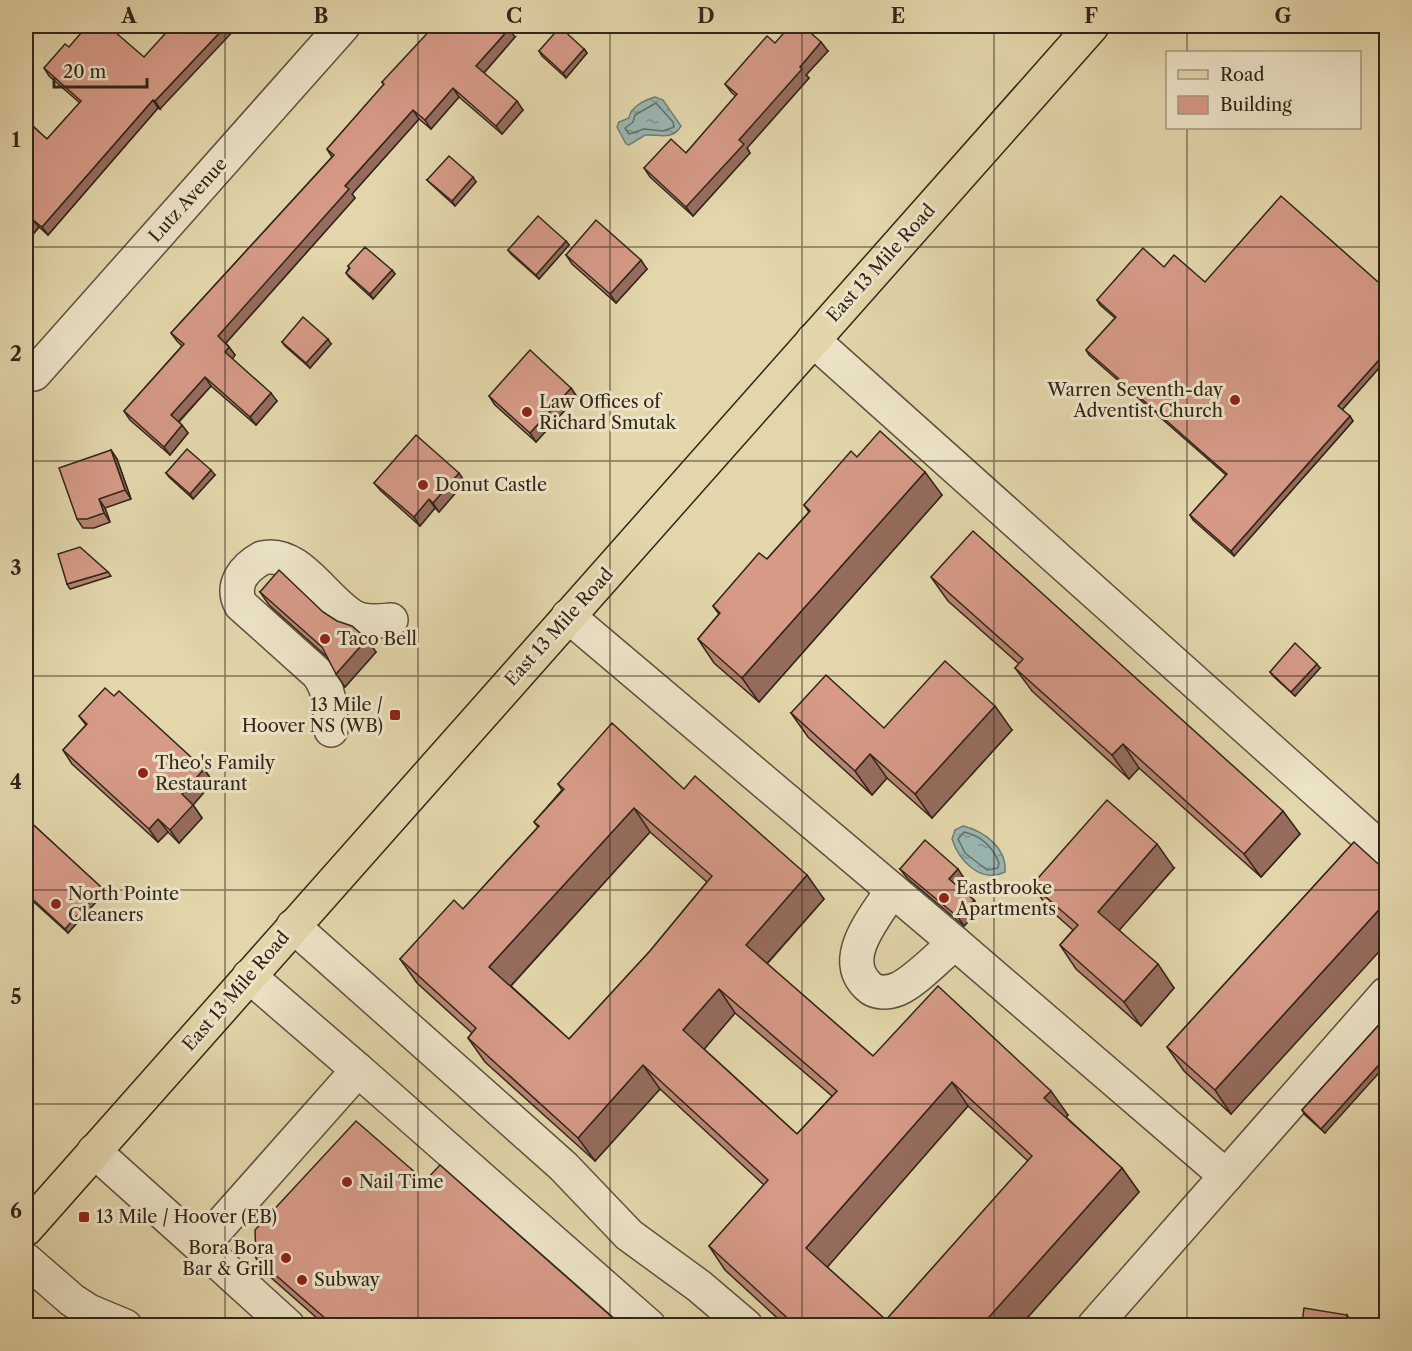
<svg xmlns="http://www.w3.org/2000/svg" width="1412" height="1351" font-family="'Libre Caslon Text',serif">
	<defs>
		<pattern id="water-ripples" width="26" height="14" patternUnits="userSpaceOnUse" patternTransform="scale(1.5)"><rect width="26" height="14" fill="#99b7b3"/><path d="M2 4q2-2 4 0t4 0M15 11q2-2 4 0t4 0" fill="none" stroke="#7d9591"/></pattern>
	</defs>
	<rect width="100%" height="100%" fill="#e3d6ab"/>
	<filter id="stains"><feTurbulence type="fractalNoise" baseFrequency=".00333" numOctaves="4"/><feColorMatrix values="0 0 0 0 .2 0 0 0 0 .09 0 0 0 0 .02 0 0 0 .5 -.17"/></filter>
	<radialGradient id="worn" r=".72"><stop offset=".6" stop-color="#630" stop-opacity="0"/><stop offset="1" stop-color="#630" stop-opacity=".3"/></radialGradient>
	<g fill="url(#water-ripples)" stroke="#6f7d75" stroke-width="1.5">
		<path d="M655,97l8,3 18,26c-9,15 -22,8 -36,9l-16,10 -3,-1 -9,-17 2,-5 10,-4c1,-11 16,-18 26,-21z"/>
		<path d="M963,826c21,5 44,22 42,46 -24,12 -46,-11 -53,-33l3,-9z"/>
	</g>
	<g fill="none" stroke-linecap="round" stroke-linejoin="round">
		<g stroke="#656e66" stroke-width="1.5">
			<path d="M656,103l17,19 1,5 -11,4 -19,-2 -15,5 -4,-6 8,-6 2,-7z"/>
			<path d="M964,832c17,4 29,15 35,31l-1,5 -11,2 -22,-17 -7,-14z"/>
		</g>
		<defs>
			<g id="minor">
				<path d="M813,340l573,513"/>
				<path d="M34,374l309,-348"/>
				<path d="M568,616l387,327 271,233"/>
				<path d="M331,730c-1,-21 0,-38 -13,-56l-77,-69c-11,-20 3,-37 21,-47 37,-9 63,43 92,59 11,6 25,4 37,3"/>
				<path d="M892,890c-16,27 -54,67 -24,96 8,8 20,7 30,3 18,-8 42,-34 57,-46"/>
				<path d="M293,926l270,240 66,69 70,51 47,40"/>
				<path d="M358,1070l291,256"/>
				<path d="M94,1151l107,96 157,-177 -109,-94"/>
				<path d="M201,1247l87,79"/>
				<path d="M26,1260l46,40 17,11 36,15"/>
				<path d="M1094,1326l292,-332"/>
			</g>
			<path id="major" d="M26,1229l1066,-1203"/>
		</defs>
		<use href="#minor" stroke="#5e523e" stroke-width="36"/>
		<use href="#major" stroke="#312619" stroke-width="36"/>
		<use href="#minor" stroke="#ede4c8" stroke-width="33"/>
		<use href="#major" stroke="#e3d6ab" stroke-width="33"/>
	</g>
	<g fill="#b88474" stroke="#312619" stroke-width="1.5" fill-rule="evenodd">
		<path d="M108,26l52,83 -2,-1 -110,127 -9,-8 -13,16v-54l2,-3 -2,-2v-64l21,19 33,-36 -31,-27 -5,-8 25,-21z"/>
		<path d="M515,37l-31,36 39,37 -21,24 -43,-37 -28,32 -12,-10 -67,75 3,4 -129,145 9,12 -3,4 45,42 -21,24 -45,-39 -32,36 9,11 -18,22 -40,-35 -6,-9 58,-65 -5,-5 -6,-8 161,-176 -5,-8 57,-64 -2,-3z"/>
		<path d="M775,43l53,8 -22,24 3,3 -62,70 3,5 -57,63 -43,-39 -6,-9 42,-15 50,-57 -4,-3 -7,-9z"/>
		<path d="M584,49l3,4 -21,25 -24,-22 -3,-5z"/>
		<path d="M427,180l49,2 -21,24 -24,-22z"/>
		<path d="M566,241l3,4 -30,34 -28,-25 -3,-4z"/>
		<path d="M566,255l81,14 -31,34 -44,-39z"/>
		<path d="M348,266l44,4 3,4 -22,25 -24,-22 -3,-4 3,-5z"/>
		<path d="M1164,267l41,15 181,7v71l-44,50 11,11 -119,135 -41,-36 -3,-5 36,-40 -137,-120 -3,-5 29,-32 -15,-13 -3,-5z"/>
		<path d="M282,342l49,2 -21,24 -25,-22z"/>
		<path d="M571,388l6,9 -41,45 -41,-37 -6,-9z"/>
		<path d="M111,450l6,9 14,40 -26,9 5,14 -16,6h-11l-6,-9z"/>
		<path d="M857,457l85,38 -183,207 -45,-39 -16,-24 21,-25 -6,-8 54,-47 42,-47 -5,-7z"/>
		<path d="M166,473l49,2 -22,24 -24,-22z"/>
		<path d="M465,482l-26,30 -4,-4 -15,18 -39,-35 -7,-8z"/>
		<path d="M108,572l3,4 -41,13 -3,-5z"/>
		<path d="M931,577l369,257 -39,43 -122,-109 -10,11 -97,-88 -17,-23 4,-4 -71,-63z"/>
		<path d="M260,592l63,20 53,40 -31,35 -18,-30 -58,-52z"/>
		<path d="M1320,668l-25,28 -22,-20 -3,-4z"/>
		<path d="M114,696l90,73 9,13 -20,23 9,13 -23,25 -11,-11 -10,10 -86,-78 -9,-14 23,-25 -7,-9z"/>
		<path d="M791,713l93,15 128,2 -80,88 -45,-40 -15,17 -64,-58z"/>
		<path d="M558,784l126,5 140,110 -57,65 106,92 195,59 -2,2 56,51 17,24 -119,134h-234l-61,-56 -16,-24 55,-61 -104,-96 -65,72 -110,-99 -17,-24 4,-5 -55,-50 -17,-24 63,-50 75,-82 -4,-5 28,-32zM650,832l57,50 -57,69 -81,88 -58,-53zM735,1013l97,83 -35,38 -93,-85zM968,1106l60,55 -142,159 -59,-53z"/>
		<path d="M26,818l76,70 3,4 -37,41 -42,-38z"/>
		<path d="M1354,842l-123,272 -47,-43 -17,-24z"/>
		<path d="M1174,868l-55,62 55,58 -33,38 -65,-57 -16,-24 13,-15 -24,-21 -17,-24z"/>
		<path d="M900,869l64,9 -7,8 17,14 6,9 -16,17 -57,-48z"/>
		<path d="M1386,1017l-61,116 -20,-18 -3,-5z"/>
		<path d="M425,1181l197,145h-296l-58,-51 -12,-17z"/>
	</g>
	<g fill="#966c5e" stroke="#312619" stroke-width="1.5">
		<path d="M226,26h12l-78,83 -5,-8z"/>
		<path d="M509,29l6,8 -33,38 -6,-9z"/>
		<path d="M821,42l7,9 -22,24 3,3 -62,70 3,5 -57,63 -7,-9 53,-67 61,-73z"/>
		<path d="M584,49l3,4 -21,25 -3,-5z"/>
		<path d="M453,88l6,9 -28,32 -6,-9z"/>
		<path d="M153,100l5,8 -110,127 -6,-8z"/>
		<path d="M517,101l6,9 -21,24 -6,-8z"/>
		<path d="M413,110l6,9 -67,75 3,4 -131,147 -6,-9 127,-150z"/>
		<path d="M473,177l3,5 -21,24 -3,-5z"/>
		<path d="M33,220l6,7 -13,16v-14z"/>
		<path d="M566,241l3,4 -30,34 -3,-4z"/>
		<path d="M641,260l6,9 -31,34 -6,-9z"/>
		<path d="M392,270l3,4 -22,25 -3,-5z"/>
		<path d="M328,339l3,5 -21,24 -4,-5z"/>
		<path d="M229,347l6,8 -4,6 -6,-9z"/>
		<path d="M1386,352v8l-45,51 -3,-5z"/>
		<path d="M205,377l6,9 -34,37 -6,-8z"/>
		<path d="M571,388l6,9 -41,45 -6,-9z"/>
		<path d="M271,393l6,8 -21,24 -6,-8z"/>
		<path d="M1350,416l3,5 -119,135 -3,-5z"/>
		<path d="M182,425l6,8 -18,22 -6,-8z"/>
		<path d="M111,450l6,9 14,40 -6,-9z"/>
		<path d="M211,470l4,5 -22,24 -3,-5z"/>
		<path d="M925,472l17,23 -183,207 -17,-24z"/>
		<path d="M459,473l6,9 -26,30 -6,-9z"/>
		<path d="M26,499l6,9 -6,7z"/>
		<path d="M99,499l6,9 5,14 -6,-9z"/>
		<path d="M429,499l6,9 -15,18 -6,-9z"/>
		<path d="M367,639l9,13 -31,35 -9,-13z"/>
		<path d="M1317,664l3,4 -25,28 -4,-4z"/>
		<path d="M995,706l17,24 -80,88 -17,-24z"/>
		<path d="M1123,744l16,24 -10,11 -17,-24z"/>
		<path d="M870,754l17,24 -15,17 -17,-24z"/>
		<path d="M204,769l9,13 -20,23 9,13 -23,25 -9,-13 12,-36z"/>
		<path d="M634,808l16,24 -144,159 -17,-24z"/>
		<path d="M1283,811l17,23 -39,43 -17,-23z"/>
		<path d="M158,819l10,13 -10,10 -9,-13z"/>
		<path d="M1157,844l17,24 -59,67 -17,-23z"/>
		<path d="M958,869l6,9 -8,10 -7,-9z"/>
		<path d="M807,875l17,24 -62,70 -16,-24z"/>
		<path d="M102,888l3,4 -37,41 -3,-4z"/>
		<path d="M974,900l6,9 -16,17 -6,-9z"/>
		<path d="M1386,902v42l-155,170 -16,-24z"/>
		<path d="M1158,964l16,24 -33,38 -17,-24z"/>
		<path d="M719,989l16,24 -35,41 -17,-24z"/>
		<path d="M1386,1057v8l-61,68 -4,-4z"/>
		<path d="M643,1065l17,24 -65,72 -17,-23z"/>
		<path d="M952,1082l16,24 -145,166 -17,-24z"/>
		<path d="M1051,1091l17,24 -7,7 -17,-24z"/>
		<path d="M1122,1168l17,24 -119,134h-39z"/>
		<path d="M1347,1315l7,11h-9z"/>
	</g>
	<g fill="#d69a87" stroke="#312619" stroke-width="1.5" fill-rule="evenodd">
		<path d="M87,26h21l36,31 28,-31h54l-71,75 -2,-1 -111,127 -9,-7 -7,9v-40l3,-5 -3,-3v-14l1,-2 -1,-1v-44l21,19 34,-38 -37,-33 21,-24 4,3z"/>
		<path d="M434,26h72l3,3 -33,37 41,35 -21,25 -43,-38 -28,32 -12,-10 -68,76 4,3 -131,147 11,11 -4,5 46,41 -21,24 -45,-40 -34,38 11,10 -18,22 -40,-36 60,-67 -13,-11 163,-178 -7,-6 57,-65 -2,-2z"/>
		<path d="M790,26h13l18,16 -21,25 2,2 -63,71 5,4 -58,63 -42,-39 27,-29 15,14 51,-59 -12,-10 42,-48 8,7z"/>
		<path d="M560,27l24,22 -21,24 -24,-22z"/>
		<path d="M449,156l24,21 -21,24 -25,-21z"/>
		<path d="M1281,196l105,93v63l-48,54 12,10 -119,135 -41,-36 37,-41 -141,-124 30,-33 -19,-17 46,-52 21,19 10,-12 31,27z"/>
		<path d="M538,216l28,25 -30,34 -28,-25z"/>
		<path d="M596,220l45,40 -31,34 -44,-39z"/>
		<path d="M365,247l27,23 -22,24 -24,-21 4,-5 -2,-2z"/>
		<path d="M303,317l25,22 -22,24 -24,-21z"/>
		<path d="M530,350l41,38 -41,45 -41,-37z"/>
		<path d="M880,431l45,41 -183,206 -44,-39 22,-26 -7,-7 46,-53 8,6 43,-48 -6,-6 47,-54 6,6z"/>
		<path d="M416,435l43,38 -26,30 -4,-4 -15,18 -40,-34z"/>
		<path d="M187,449l24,21 -21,24 -24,-21z"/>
		<path d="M111,450l14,40 -26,9 5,14 -17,6h-10l-18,-51z"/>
		<path d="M973,531l310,280 -39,43 -121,-110 -11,11 -97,-87 8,-9 -92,-82z"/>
		<path d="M80,547l28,25 -41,12 -9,-30z"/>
		<path d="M279,570l44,42 14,9 15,5 15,13 -31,35 -14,-27 -62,-55z"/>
		<path d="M1295,643l22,21 -26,28 -21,-20z"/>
		<path d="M945,661l50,45 -80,88 -45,-40 -15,17 -64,-58 35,-38 58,53z"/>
		<path d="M105,688l9,8 5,-5 85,78 -22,25 11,11 -23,25 -12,-11 -9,10 -86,-79 24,-26 -8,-8z"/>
		<path d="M612,723l72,66 11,-13 112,99 -61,70 127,111 65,-70 113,105 -7,7 78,70 -141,158h-185l-87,-80 59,-66 -125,-115 -65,73 -110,-100 8,-10 -76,-69 54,-59 9,9 76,-83 -5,-4 30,-33 -6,-5zM634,808l78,68 -62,75 -81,88 -80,-72zM719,989l118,102 -40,43 -114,-104zM952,1082l80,74 -146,164 -80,-72z"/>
		<path d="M1107,800l50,44 -59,68 60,52 -34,38 -64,-57 18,-20 -46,-40z"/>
		<path d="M26,818l76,70 -37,41 -39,-36z"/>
		<path d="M925,840l33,29 -9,10 25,21 -16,17 -58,-48z"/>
		<path d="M1354,842l32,29v31l-171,188 -48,-43z"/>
		<path d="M1386,1017v40l-65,72 -19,-19z"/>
		<path d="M356,1121l69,60 15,-16 182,161h-288l-78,-68 -1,-28z"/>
		<path d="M1304,1308l43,7 -2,11h-82l2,-8 37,6z"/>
		<path d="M48,1322l4,4h-7z"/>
	</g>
	<path fill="none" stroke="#312619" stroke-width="1.5" stroke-opacity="0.55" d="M225,26v1300M418,26v1300M610,26v1300M802,26v1300M994,26v1300M1187,26v26M1187,128v1198M26,247h1360M26,461h1360M26,676h1360M26,890h1360M26,1104h1360"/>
	<g fill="#8f2418" stroke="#ede4c8" stroke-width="2">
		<circle cx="1235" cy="400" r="6"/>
		<circle cx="527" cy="412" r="6"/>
		<circle cx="423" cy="485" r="6"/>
		<circle cx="325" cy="639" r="6"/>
		<rect x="389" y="709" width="12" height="12" rx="3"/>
		<circle cx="143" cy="773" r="6"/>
		<circle cx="944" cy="898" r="6"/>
		<circle cx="56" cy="904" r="6"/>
		<circle cx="347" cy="1182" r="6"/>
		<rect x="78" y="1211" width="12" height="12" rx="3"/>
		<circle cx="286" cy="1258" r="6"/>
		<circle cx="302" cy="1280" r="6"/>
	</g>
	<g text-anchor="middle" stroke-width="6" stroke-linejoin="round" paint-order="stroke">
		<g font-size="18" fill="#312619" stroke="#ede4c8">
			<text transform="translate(188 200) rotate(-48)" y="6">Lutz Avenue</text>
			<text transform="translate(881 263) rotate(-48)" y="6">East 13 Mile Road</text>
			<text transform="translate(559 627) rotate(-48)" y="6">East 13 Mile Road</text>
			<text transform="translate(236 991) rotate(-49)" y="6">East 13 Mile Road</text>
		</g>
		<g font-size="18" fill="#312619" stroke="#ede4c8" text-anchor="start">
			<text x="1223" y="396" text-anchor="end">Warren Seventh-day<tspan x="1223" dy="21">Adventist Church</tspan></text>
			<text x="539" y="408">Law Offices of<tspan x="539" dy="21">Richard Smutak</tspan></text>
			<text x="435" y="491">Donut Castle</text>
			<text x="337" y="645">Taco Bell</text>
			<text x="383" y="711" text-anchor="end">13 Mile /<tspan x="383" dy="21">Hoover NS (WB)</tspan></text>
			<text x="155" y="769">Theo's Family<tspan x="155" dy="21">Restaurant</tspan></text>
			<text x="956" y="894">Eastbrooke<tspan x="956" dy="21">Apartments</tspan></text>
			<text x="68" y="900">North Pointe<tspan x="68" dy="21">Cleaners</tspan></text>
			<text x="359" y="1188">Nail Time</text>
			<text x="96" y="1223">13 Mile / Hoover (EB)</text>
			<text x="274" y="1254" text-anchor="end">Bora Bora<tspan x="274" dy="21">Bar &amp; Grill</tspan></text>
			<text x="314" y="1286">Subway</text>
		</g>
	</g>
	<rect width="1412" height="1351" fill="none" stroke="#e3d6ab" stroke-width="66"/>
	<rect x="1166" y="51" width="195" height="78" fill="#ede4c8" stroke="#a29882" stroke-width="1.5"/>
	<rect x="1178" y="70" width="30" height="9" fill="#e3d6ab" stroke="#a29882" stroke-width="1.5"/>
	<text x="1220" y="81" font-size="18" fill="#312619">Road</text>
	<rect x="1178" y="96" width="30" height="18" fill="#d69a87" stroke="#a29882" stroke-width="1.5"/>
	<text x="1220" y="111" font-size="18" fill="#312619">Building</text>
	<path d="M54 78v9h93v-9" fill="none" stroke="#312619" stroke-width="3"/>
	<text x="63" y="78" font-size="18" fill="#312619" stroke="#ede4c8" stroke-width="4.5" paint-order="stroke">20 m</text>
	<rect x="33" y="33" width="1346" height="1285" fill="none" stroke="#312619" stroke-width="2"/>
	<g font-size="20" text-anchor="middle" font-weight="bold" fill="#312619">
		<text x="129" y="23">A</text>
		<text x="321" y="23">B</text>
		<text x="514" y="23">C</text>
		<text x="706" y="23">D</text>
		<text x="898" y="23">E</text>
		<text x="1091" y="23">F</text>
		<text x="1283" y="23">G</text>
		<text x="16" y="147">1</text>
		<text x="16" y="361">2</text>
		<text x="16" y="575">3</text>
		<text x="16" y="789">4</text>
		<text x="16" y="1004">5</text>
		<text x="16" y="1218">6</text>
	</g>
	<rect width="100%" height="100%" filter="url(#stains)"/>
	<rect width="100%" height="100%" fill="url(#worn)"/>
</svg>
